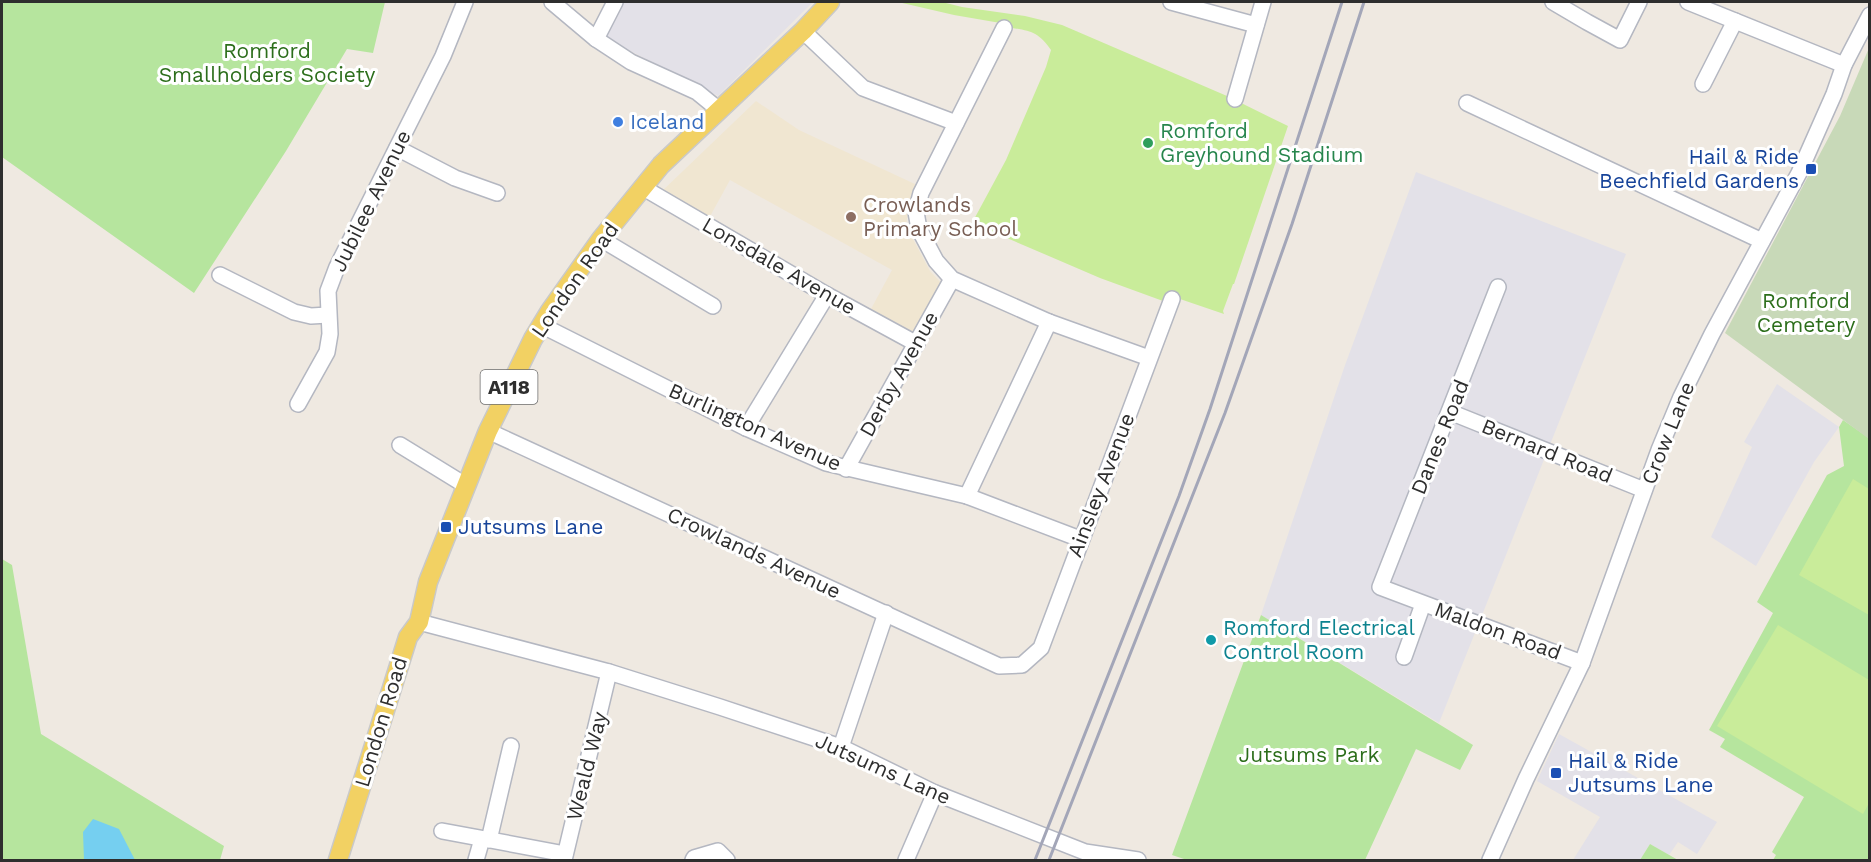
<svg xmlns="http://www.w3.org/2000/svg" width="1871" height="862" font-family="'Work Sans',sans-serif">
	<rect width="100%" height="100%" fill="#efe9e1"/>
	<g fill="#e3e1e8">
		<path d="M606,2h207l-95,94 -113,-58 -8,-13z"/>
		<path d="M1416,172l210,82 -187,469 -178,-108 83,-247z"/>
		<path d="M1777,384l62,43 -25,35 -58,104 -45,-29 41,-90 -8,-5z"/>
		<path d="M1559,734l158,88 -20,32 -19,-12 -9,13 -19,-11 -10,16h-67l27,-43 -63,-36z"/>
	</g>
	<path fill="#f0e6d1" d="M756,101l43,29 118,55 -8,17 -3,24 24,45 12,13 -28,49 -43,-24 21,-39 -162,-90 -22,40 -48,-27z"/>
	<g fill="#b6e59e">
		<path d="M2,2h383l-12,51 -26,-4 -61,102 -92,142 -192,-136z"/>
		<path d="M1843,420l26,18v422h-96l3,-5 -4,-3 32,-55 -84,-50 5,-8 -16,-9 64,-117 -16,-11 70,-127 17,-9 -5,-39z"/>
		<path d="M2,559l10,6 29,169 183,112 -4,14h-218z"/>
		<path d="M1261,615l212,130 -13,25 -44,-21 -51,111h-178l-15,-5z"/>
		<path d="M1650,844l28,16h-38z"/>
	</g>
	<path fill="#c8d9b8" d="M1869,48v391l-144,-106 115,-217z"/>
	<g fill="#c9ec9a">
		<path d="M898,2h44l20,5 63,9 37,9 165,71 61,30 -54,158h-1l-10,27 1,3 -44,-15 -17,2 -63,-23 -128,-55 34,-63 40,-93 5,-17c-12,-17 -19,-19 -39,-22v-3l-58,-10z"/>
		<path d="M1853,479l16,10v126l-70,-40z"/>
		<path d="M1778,625l91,55v123l-6,11 -146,-88z"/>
	</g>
	<path fill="#75cff0" d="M93,819l26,10 16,31h-51l-1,-28z"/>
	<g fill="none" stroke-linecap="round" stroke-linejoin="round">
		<defs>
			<g id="minor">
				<path d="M552,2l44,37 35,23 66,30 22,18"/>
				<path d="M1171,2l85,23"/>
				<path d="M1553,2l34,20 33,18 19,-38"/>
				<path d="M1688,2l156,63"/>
				<path d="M1004,28l-83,165 -5,19 3,17 17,32 16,18 97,43 100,36"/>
				<path d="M803,31l60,57 93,35"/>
				<path d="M596,39l19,-37"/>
				<path d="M1703,84l32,-63"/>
				<path d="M1235,99l28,-97"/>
				<path d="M1467,103l295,138"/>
				<path d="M397,148l58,30 42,15"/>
				<path d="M642,187l185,108 90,49"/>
				<path d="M601,239l112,67"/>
				<path d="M220,275l74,37 17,4 17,-1"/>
				<path d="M1498,287l-118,300 202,76"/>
				<path d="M541,325l205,103 80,35 141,33 113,43"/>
				<path d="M298,404l29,-52 3,-18 -2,-43 9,-24 106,-211 22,-54"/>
				<path d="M1450,412l194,78"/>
				<path d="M746,428l81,-133"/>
				<path d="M488,431l511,235 23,-1 19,-17 131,-349"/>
				<path d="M400,445l65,40"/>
				<path d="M846,469l106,-190"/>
				<path d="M967,496l82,-174"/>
				<path d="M419,622l190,50 111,35 121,40 94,46 150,59 53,8"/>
				<path d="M1404,657l19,-53"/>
				<path d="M841,747l45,-134"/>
				<path d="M442,831l123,23"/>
				<path d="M489,840l22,-94"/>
				<path d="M476,860l6,-21"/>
				<path d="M564,860l45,-188"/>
				<path d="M693,860l1,-2 24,-7 9,9"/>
				<path d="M906,860l29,-67"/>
				<path d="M1490,860l36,-81 56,-116 77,-213 22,-53 31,-63 87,-161 35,-79 10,-29 26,-50"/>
			</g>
			<path id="major" d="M338,860l70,-223 11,-15 9,-40 60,-151 45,-92 17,-28 51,-72 60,-74 142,-134 27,-29"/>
		</defs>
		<use href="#minor" stroke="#b4b7c1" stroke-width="18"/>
		<use href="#major" stroke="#c9c9c9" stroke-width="21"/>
		<use href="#minor" stroke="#fff" stroke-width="15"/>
		<use href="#major" stroke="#f2d163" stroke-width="18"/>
		<g stroke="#a3a6b8" stroke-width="3">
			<path d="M1035,860l144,-364 31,-87 132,-407"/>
			<path d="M1049,860l176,-447 67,-189 72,-222"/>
		</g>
	</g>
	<circle fill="#3f7fe0" stroke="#fff" stroke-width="2" cx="618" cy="122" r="6"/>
	<circle fill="#2e9e5b" stroke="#fff" stroke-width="2" cx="1148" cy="143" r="6"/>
	<g fill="#1a4fb4" stroke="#fff" stroke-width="2">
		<rect x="1805" y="163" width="12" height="12" rx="3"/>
		<rect x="440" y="521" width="12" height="12" rx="3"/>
		<rect x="1550" y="767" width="12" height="12" rx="3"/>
	</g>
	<circle fill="#8d6e63" stroke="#fff" stroke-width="2" cx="851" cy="217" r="6"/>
	<circle fill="#0f9aa8" stroke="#fff" stroke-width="2" cx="1211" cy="640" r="6"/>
	<g text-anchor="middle" stroke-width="6" stroke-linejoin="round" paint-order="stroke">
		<rect fill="#fff" stroke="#6d6d6d" stroke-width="1.5" x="480.5" y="370" width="57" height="34" rx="4.5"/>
		<g font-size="20" font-weight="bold" fill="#2e2e2e">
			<text x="509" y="394">A118</text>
		</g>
		<g font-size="21" fill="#2c6e1b" stroke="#fff">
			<text x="267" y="58">Romford<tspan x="267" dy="24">Smallholders Society</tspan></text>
			<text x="1806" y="308">Romford<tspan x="1806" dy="24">Cemetery</tspan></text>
			<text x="1309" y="762">Jutsums Park</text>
		</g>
		<g font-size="21" fill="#366cbe" stroke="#fff" text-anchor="start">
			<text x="630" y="129">Iceland</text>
		</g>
		<g font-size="21" fill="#27864d" stroke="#fff" text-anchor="start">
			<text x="1160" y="138">Romford<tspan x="1160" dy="24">Greyhound Stadium</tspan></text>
		</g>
		<g font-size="21" fill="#164399" stroke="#fff" text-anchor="start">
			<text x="1799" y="164" text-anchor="end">Hail &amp; Ride<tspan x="1799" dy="24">Beechfield Gardens</tspan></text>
			<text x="458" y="534">Jutsums Lane</text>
			<text x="1568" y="768">Hail &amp; Ride<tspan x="1568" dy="24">Jutsums Lane</tspan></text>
		</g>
		<g font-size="21" fill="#2e2e2e" stroke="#fff">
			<text transform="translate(371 201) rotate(-64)" y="7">Jubilee Avenue</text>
			<text transform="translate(779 266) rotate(30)" y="7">Lonsdale Avenue</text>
			<text transform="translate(575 280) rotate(-55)" y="7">London Road</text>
			<text transform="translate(899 374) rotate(-61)" y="7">Derby Avenue</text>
			<text transform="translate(755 427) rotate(24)" y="7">Burlington Avenue</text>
			<text transform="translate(1668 433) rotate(-68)" y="7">Crow Lane</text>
			<text transform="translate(1440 437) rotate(-68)" y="7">Danes Road</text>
			<text transform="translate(1547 451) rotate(22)" y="7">Bernard Road</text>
			<text transform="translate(1101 485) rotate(-69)" y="7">Ainsley Avenue</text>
			<text transform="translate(754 553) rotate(25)" y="7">Crowlands Avenue</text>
			<text transform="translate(1498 631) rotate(20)" y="7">Maldon Road</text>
			<text transform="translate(381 722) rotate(-73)" y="7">London Road</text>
			<text transform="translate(587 766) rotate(-76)" y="7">Weald Way</text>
			<text transform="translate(883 769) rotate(24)" y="7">Jutsums Lane</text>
		</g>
		<g font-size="21" fill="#785e54" stroke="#fff" text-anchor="start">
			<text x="863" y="212">Crowlands<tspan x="863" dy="24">Primary School</tspan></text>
		</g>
		<g font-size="21" fill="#0d838f" stroke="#fff" text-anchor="start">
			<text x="1223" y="635">Romford Electrical<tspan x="1223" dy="24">Control Room</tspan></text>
		</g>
	</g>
	<rect width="1871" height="862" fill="none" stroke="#2e2e2e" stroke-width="6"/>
</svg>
